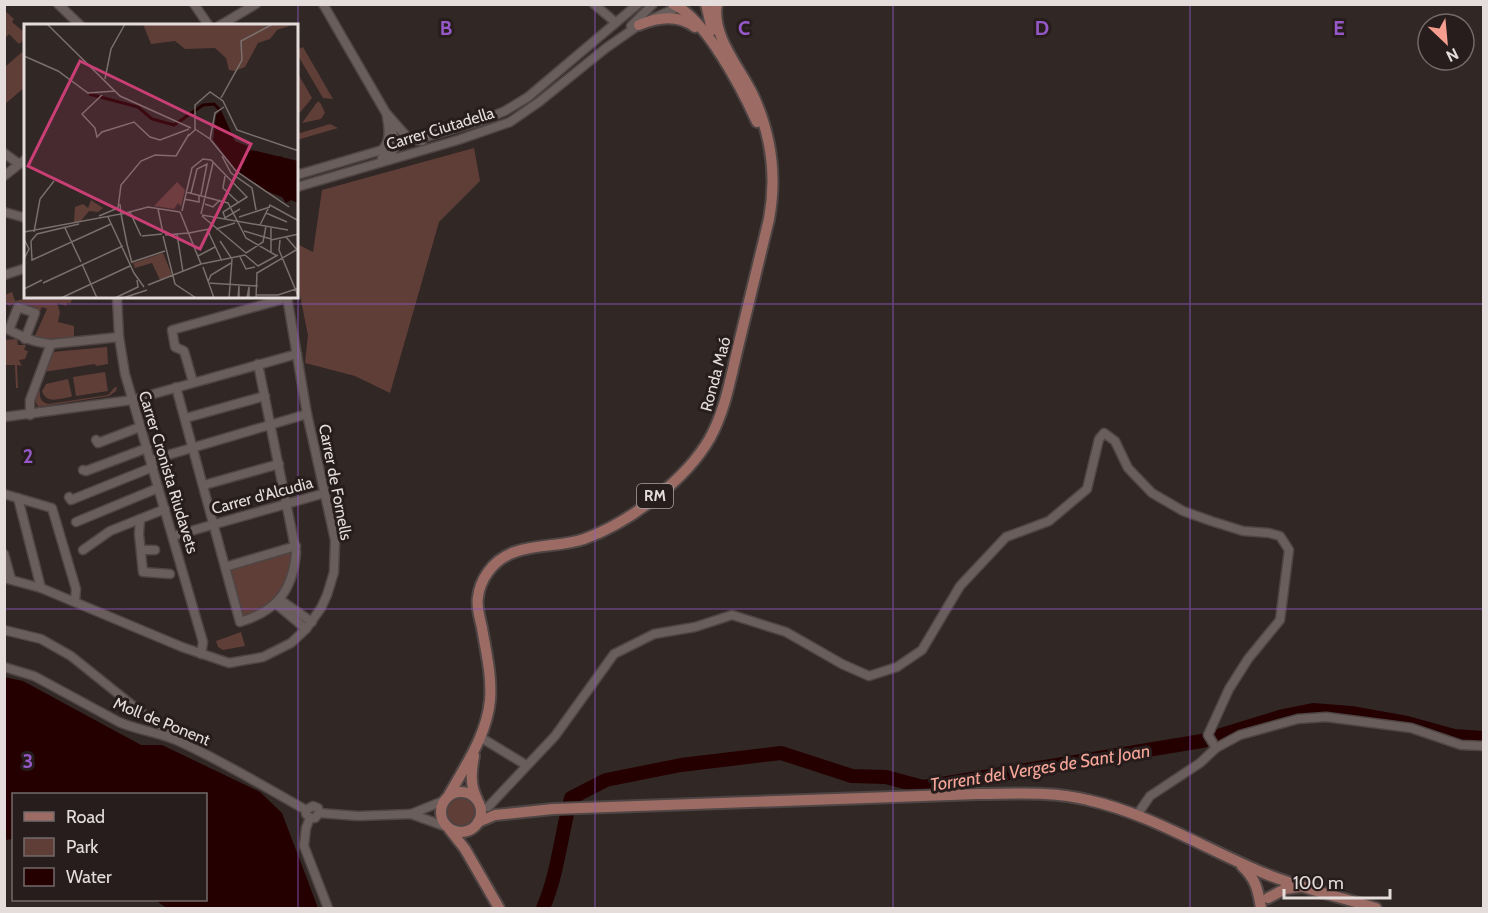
<svg xmlns="http://www.w3.org/2000/svg" width="1488" height="913" font-family="Cabin,sans-serif">
	<rect width="100%" height="100%" fill="#312725"/>
	<g fill="#603e38">
		<path d="M4,10l10,9 -2,3 13,11v6l-6,5 -10,-10 -4,4z"/>
		<path d="M303,47l30,52 -10,-1 -26,-44v-4z"/>
		<path d="M22,52l3,5v30l-20,17v-37z"/>
		<path d="M297,72l15,26 -15,18z"/>
		<path d="M318,101l3,3 4,9 -4,6 -19,4z"/>
		<path d="M330,124l8,4 -41,12v-6z"/>
		<path d="M474,148l6,33 -41,41 -49,171 -35,-17 -50,-13 3,-28 -11,-54v-37l16,8 9,-62z"/>
		<path d="M12,292l3,9c16,-5 37,-4 57,-4l-1,6h-5l1,3 -10,-3 3,9 -2,10 16,4v11l-39,3 -1,-2 13,-29 -5,-2 -2,4 -28,-7 -2,2 -3,-2 -2,1v-10z"/>
		<path d="M17,339l1,6h8l-2,5 4,1 -3,8 -6,1 3,6 -5,-1 1,23h-2l-1,-23h-10l-1,-25z"/>
		<path d="M107,347l1,17 -12,2 -1,-2 -51,8 8,-20z"/>
		<path d="M105,372l3,19 -32,5 -3,-19z"/>
		<path d="M68,379l4,17 -2,1c-11,2 -24,7 -28,-6l4,-7z"/>
		<path d="M39,384c2,8 -2,17 9,20l60,-9 7,-8h2l-1,4 -7,5 -71,11 -4,-9z"/>
		<path d="M294,549l-3,26 -20,30 -29,13 -14,-50z"/>
		<path d="M241,632l4,14 -22,4 -5,-3 -2,-6z"/>
		<circle cx="461" cy="812" r="16"/>
	</g>
	<path fill="#250000" d="M4,677l19,4 118,64h21l98,47 22,21 36,95h-151l-12,-8h51v-106h-192l-1,53v-8l-8,1z"/>
	<g fill="none" stroke-linecap="round" stroke-linejoin="round">
		<path stroke="#250000" stroke-width="14" d="M543,908c15,-34 18,-74 28,-110l35,-18 75,-15 100,-12 71,23 34,1 37,10 279,-46 81,-25 30,-6 38,3 56,10 47,13 30,2"/>
		<defs>
			<g id="minor">
				<path d="M58,4l23,22"/>
				<path d="M194,4l15,22"/>
				<path d="M323,4l63,109 22,25 14,3"/>
				<path d="M594,4l21,18"/>
				<path d="M219,26l37,-22"/>
				<path d="M631,26l22,-22"/>
				<path d="M416,140l67,-20 22,-9 23,-14 110,-93"/>
				<path d="M4,153l15,11"/>
				<path d="M382,158l10,-5 4,-9 -5,-16"/>
				<path d="M297,175l85,-25c9,-10 7,-21 5,-33"/>
				<path d="M4,176l22,-17"/>
				<path d="M297,187l161,-47 52,-18 29,-20 67,-54 33,-23 39,-18"/>
				<path d="M4,212l22,6"/>
				<path d="M4,275l22,-7"/>
				<path d="M117,297l2,40 6,37 78,268 -2,12"/>
				<path d="M25,339l10,-26 -17,-6 -9,23c16,8 24,12 42,14"/>
				<path d="M193,382l-9,-31 -9,-4 -3,-17 115,-32"/>
				<path d="M176,387l64,235c37,-11 53,-32 56,-70l-38,-188"/>
				<path d="M30,415v-15l21,-56 68,-7"/>
				<path d="M4,417l128,-17 165,-46"/>
				<path d="M186,418l79,-22"/>
				<path d="M96,440l2,3 42,-16"/>
				<path d="M151,460l156,-46"/>
				<path d="M83,470l3,1 61,-23"/>
				<path d="M204,485l75,-21"/>
				<path d="M4,494l48,14 24,81 -1,12"/>
				<path d="M69,497l2,3 82,-33"/>
				<path d="M18,498l23,90"/>
				<path d="M140,519l-1,15 4,38 27,2"/>
				<path d="M76,522l82,-34"/>
				<path d="M173,536l152,-43"/>
				<path d="M83,550l27,-19 55,-22"/>
				<path d="M142,550h13"/>
				<path d="M4,554l7,25"/>
				<path d="M225,567l71,-21"/>
				<path d="M4,578l37,10 141,59 47,16 34,-6 28,-14 15,-14 15,-21 6,-13 7,-23 1,-32 -28,-126 -20,-117"/>
				<path d="M279,599l33,23"/>
				<path d="M276,604l30,25"/>
				<path d="M4,630l37,9 30,17 76,61 34,21"/>
				<path d="M4,667l30,9 85,46c18,8 38,10 57,18 45,20 87,46 130,70v4l4,4"/>
				<path d="M480,737l46,28"/>
				<path d="M488,807l67,-71 59,-82 40,-20 41,-7 37,-12 54,17 56,32 27,12 28,-9 25,-17 38,-64 46,-49 43,-16 38,-32 12,-50 5,-6 11,8 13,27 24,25 31,18 28,10 32,10 26,2 11,3 9,14 -9,70 -32,39 -19,30 -21,46 8,13"/>
				<path d="M306,810l7,-4 5,2 1,5"/>
				<path d="M411,814l32,-13"/>
				<path d="M1137,815l13,-19 50,-33 16,-15 24,-13 58,-16 28,-2 85,11 50,17 23,1"/>
				<path d="M310,818h5l4,-5 39,3 53,-2 36,13"/>
				<path d="M310,818l-4,10 -2,18 24,62"/>
			</g>
			<g id="major">
				<path d="M673,4c33,15 69,85 84,118"/>
				<path d="M706,4l6,26"/>
				<path d="M639,25c19,-8 39,-11 56,2"/>
				<path d="M474,756c-3,16 -4,29 3,43"/>
				<circle cx="461" cy="812" r="20"/>
				<path d="M449,795c16,-29 38,-60 41,-95 2,-24 -4,-48 -8,-72 -2,-10 -6,-21 -4,-31 1,-9 5,-18 10,-25 22,-32 64,-22 96,-33 45,-16 102,-59 126,-101 16,-29 21,-63 29,-95 10,-41 20,-83 30,-124 8,-43 2,-86 -17,-126 -13,-26 -41,-58 -35,-89"/>
				<path d="M478,822l17,-7 58,-6 425,-15c37,0 74,-3 110,6 63,14 119,50 178,74 35,14 73,23 110,34"/>
				<path d="M450,830l15,19 34,59"/>
				<path d="M1242,866c14,13 16,24 19,42"/>
				<path d="M1268,898l17,-9 14,-2"/>
			</g>
		</defs>
		<use href="#minor" stroke="#4e4544" stroke-width="11"/>
		<use href="#major" stroke="#4e4544" stroke-width="14"/>
		<use href="#minor" stroke="#6a5e5c" stroke-width="8"/>
		<use href="#major" stroke="#9c6c64" stroke-width="10"/>
	</g>
	<path fill="none" stroke="#9558c6" stroke-width="1.5" stroke-opacity="0.55" d="M298,4v904M595,4v904M893,4v904M1190,4v904M4,304h1480M4,609h1480"/>
	<g text-anchor="middle" stroke-width="6" stroke-linejoin="round" paint-order="stroke">
		<rect fill="#271d1c" stroke="#aba3a2" stroke-width="1.5" x="637" y="484" width="36" height="24" rx="4.5"/>
		<g font-size="15" font-weight="bold" fill="#e4dddc">
			<text x="655" y="501">RM</text>
		</g>
		<g font-size="16" fill="#e4dddc" stroke="#271d1c">
			<text transform="translate(440 128) rotate(-17)" y="6">Carrer Ciutadella</text>
			<text transform="translate(715 374) rotate(-75)" y="6">Ronda Maó</text>
			<text transform="translate(169 472) rotate(73)" y="6">Carrer Cronista Riudavets</text>
			<text transform="translate(336 482) rotate(79)" y="6">Carrer de Fornells</text>
			<text transform="translate(262 495) rotate(-15)" y="6">Carrer d'Alcudia</text>
			<text transform="translate(162 721) rotate(22)" y="6">Moll de Ponent</text>
		</g>
		<g font-size="18" font-style="italic" fill="#f7a699" stroke="#271d1c">
			<text transform="translate(1040 768) rotate(-9)" y="6">Torrent del Verges de Sant Joan</text>
		</g>
	</g>
	<g transform="translate(24 24)">
		<rect width="274" height="274" fill="#312725"/>
		<path d="M119,0h152l-18,6 -7,9 -12,4 -13,24 -10,4 -6,-1 -3,-12 -11,-10 -30,1 -10,-8 -24,3zM153,158l8,8 -4,16 -3,-3 -4,6 -20,-3zM67,176l12,8 -5,4 -9,-1 -9,11h-6l1,-15 8,-3 5,4zM139,229l9,22 -12,5 -8,-17 -17,5 -2,-5z" fill="#603e38"/>
		<path d="M197,86l14,31 13,5 -2,6 6,-2 46,11v42l-7,-3 -5,3 -4,-6 -16,-6 -30,-21 -23,-30 3,-25z" fill="#250000"/>
		<path fill="none" stroke="#250000" stroke-width="3" d="M65,70l49,13 14,12 22,6 29,-20 11,-1 6,6M255,133l20,11"/>
		<path fill="none" stroke="#79706e" stroke-width="1.5" d="M23,0l73,72 71,32M0,32l34,15 30,22 27,-2M81,55l6,-30 14,-25M78,71l-20,19 13,14 2,9 5,-5 32,-10 16,15 10,3 29,-11M197,74l21,-38 -1,-19 32,-17M171,105l15,10 26,32 53,36M163,113l8,-7v-25l15,-13 13,9 14,29 62,21M186,115l5,-26 9,-6M198,132l9,17 21,15 4,22M201,152l-2,12 16,15M162,168l42,11 18,35 31,18M167,169l6,-24 10,-5 -6,31M160,175l15,3v-7M181,180l8,3 7,-7M134,185l5,24M158,187l10,-43 11,-9 8,1 36,37 -24,15 2,6 15,-9M106,188l11,24M156,188l21,52M242,189l21,9M97,190l6,30M98,190l26,-7 32,5M177,190l12,-51M178,191l86,15M75,192l19,-8 3,-23 20,-24 14,-6 21,1 13,-22M178,192l44,37M84,193l26,56 10,14M215,193l31,-10M236,201l10,-20 29,16M41,204l16,34M183,205l15,32M192,205l19,-6M220,207l27,8M0,208l97,-18 -1,-10M10,208l6,-33 14,-18M165,209l20,-4M153,210l6,38M141,211l23,-2M118,212l20,-2M139,212l12,48 21,14M262,213l13,15M0,215l5,10 -5,10M247,216l28,-6M256,216l-1,10 20,48M7,217l1,19 79,-36M7,217l6,-7 42,-10M196,217l12,18 -3,39M103,220l5,19M247,228v-25M222,229l17,-11 3,-16M221,231l13,11 20,-11M174,232l17,-9M216,233l6,12 9,-2M108,238l33,-11M58,240l15,34M177,240l44,-9M179,243l11,31M233,249l39,-23M184,258l3,-7 20,-12M19,259l80,-37M184,259l50,3M124,261l53,-21M0,265l18,-9M232,271h22l21,-7M37,274l69,-32M91,274l23,-11 -1,-7M99,274l24,-8M214,274l1,-12v12M223,274l2,-11v11M232,274l1,-26"/>
		<path fill="#c93f75" fill-opacity="0.15" stroke="#c93f75" stroke-width="3" d="M56,37l171,83 -51,105 -172,-83z"/>
		<rect width="274" height="274" fill="none" stroke="#e4dddc" stroke-width="3"/>
	</g>
	<g font-size="20" text-anchor="middle" font-weight="bold" fill="#9558c6" stroke="#271d1c" stroke-width="6" stroke-linejoin="round" paint-order="stroke">
		<text x="446" y="35">B</text>
		<text x="744" y="35">C</text>
		<text x="1042" y="35">D</text>
		<text x="1339" y="35">E</text>
		<text x="28" y="463">2</text>
		<text x="28" y="768">3</text>
	</g>
	<rect width="1488" height="913" fill="none" stroke="#e4dddc" stroke-width="12"/>
	<rect x="12" y="793" width="195" height="108" fill="#271d1c" stroke="#736a69" stroke-width="1.5"/>
	<rect x="24" y="812" width="30" height="9" fill="#9c6c64" stroke="#736a69" stroke-width="1.5"/>
	<text x="66" y="823" font-size="18" fill="#e4dddc">Road</text>
	<rect x="24" y="838" width="30" height="18" fill="#603e38" stroke="#736a69" stroke-width="1.5"/>
	<text x="66" y="853" font-size="18" fill="#e4dddc">Park</text>
	<rect x="24" y="868" width="30" height="18" fill="#250000" stroke="#736a69" stroke-width="1.5"/>
	<text x="66" y="883" font-size="18" fill="#e4dddc">Water</text>
	<g transform="translate(1446 42) rotate(154)"><circle r="28" fill="#271d1c" stroke="#736a69" stroke-width="1.5"/>
	<path d="M0-4.5L10 22L0 15L-10 22Z" fill="#f59d8e"/>
	<text y="-9" font-size="16" font-weight="bold" text-anchor="middle" fill="#e4dddc">N</text>
	</g>
	<path d="M1284 889v9h106v-9" fill="none" stroke="#e4dddc" stroke-width="3"/>
	<text x="1293" y="889" font-size="18" fill="#e4dddc" stroke="#271d1c" stroke-width="4.5" paint-order="stroke">100 m</text>
</svg>
